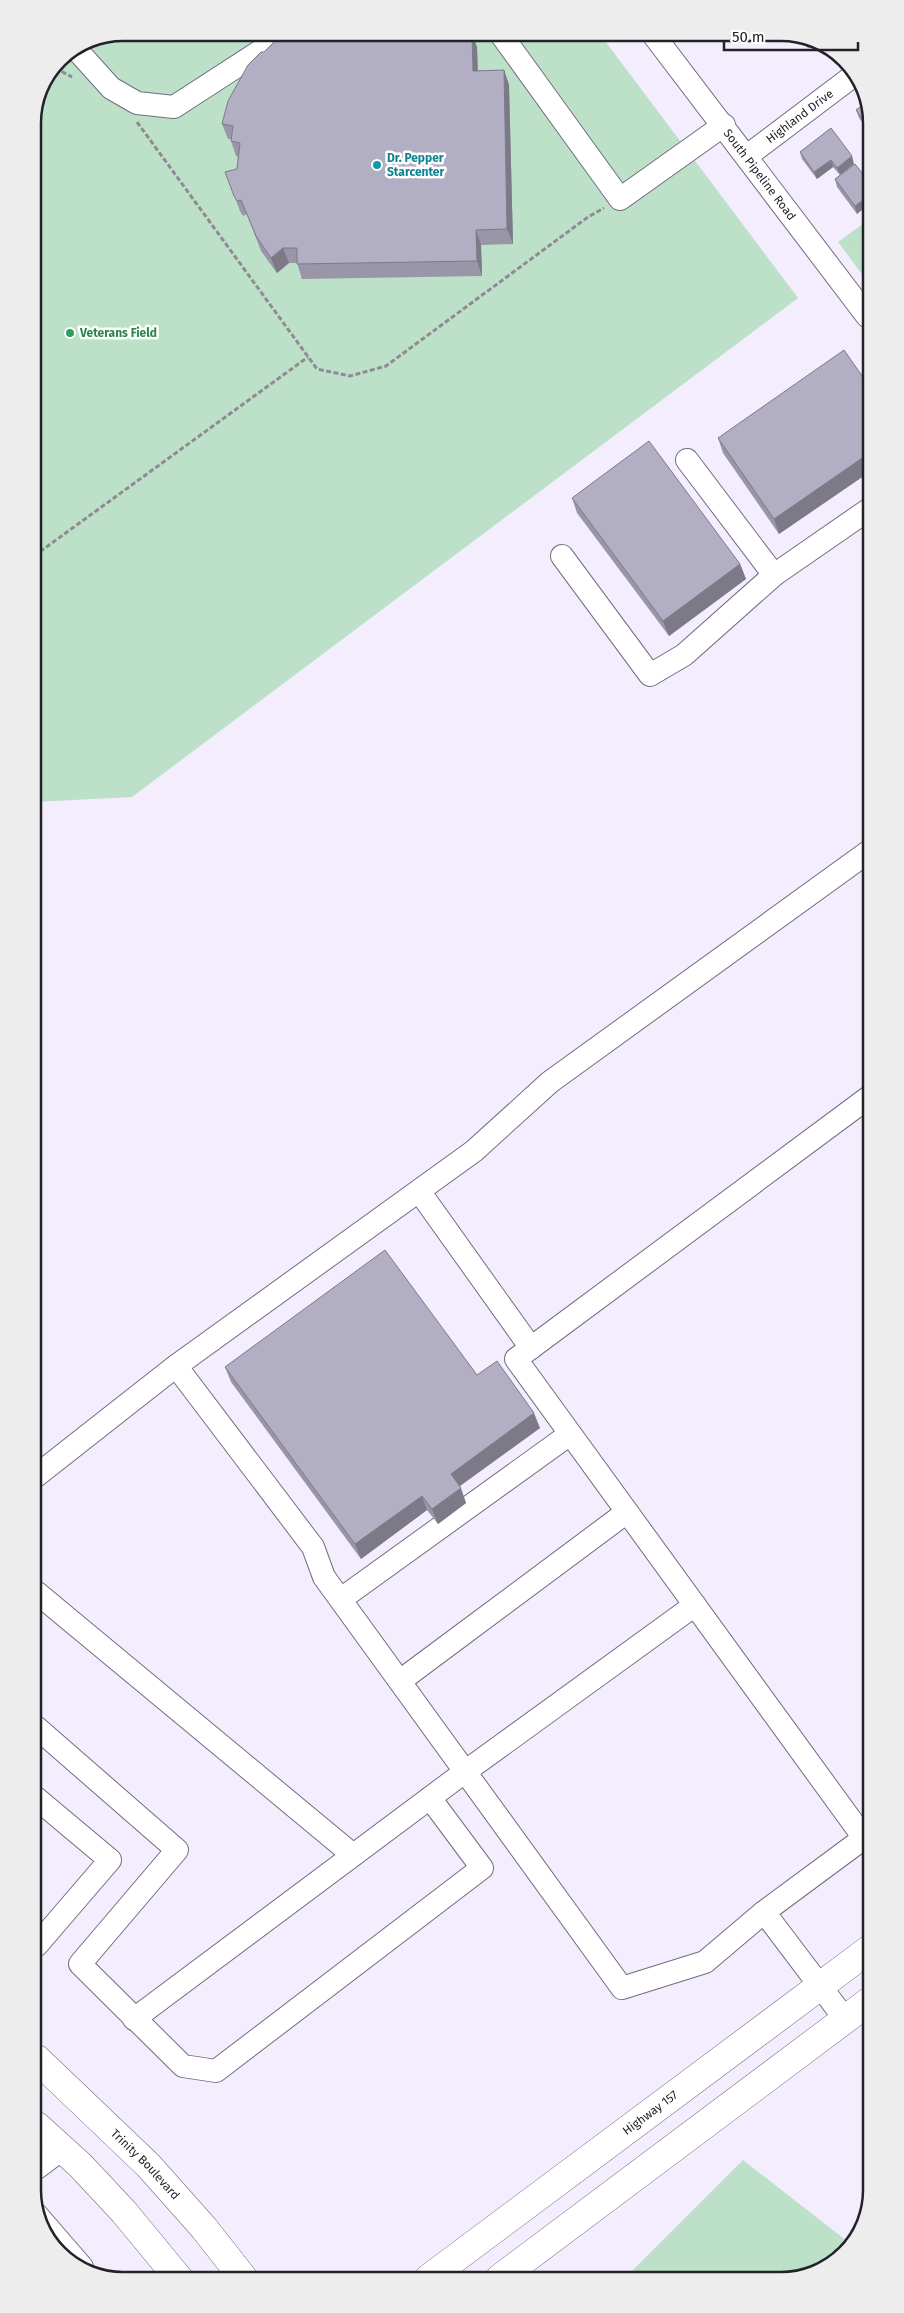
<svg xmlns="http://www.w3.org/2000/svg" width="904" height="2313" font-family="'Fira Sans',sans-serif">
	<rect width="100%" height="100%" fill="#f3edfe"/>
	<g fill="#bde0c8">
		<path d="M123,33h476l199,265 -666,499 -98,5 -1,-684 26,-59 30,-20z"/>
		<path d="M867,221v60l-29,-39z"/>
		<path d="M743,2160l109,85 -42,31 -184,1z"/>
	</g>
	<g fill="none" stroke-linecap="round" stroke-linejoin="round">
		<defs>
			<g id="minor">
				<path d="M500,33l120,166 104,-74"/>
				<path id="s1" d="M652,33l215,283"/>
				<path d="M75,48l36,40 26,15 37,4 114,-74"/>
				<path id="s2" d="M747,156l106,-80"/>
				<path d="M687,460l87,115"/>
				<path d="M562,556l88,119 34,-20 90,-80 94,-65"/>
				<path d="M419,1191l112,157"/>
				<path d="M36,1476l140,-110"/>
				<path d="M36,1592l317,263"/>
				<path d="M341,1599l229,-165"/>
				<path d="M400,1681l227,-169"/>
				<path d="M36,1727l141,123 -97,114 103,102 33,5 266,-203 -52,-70"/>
				<path d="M36,1798l74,62 -73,85"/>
				<path d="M764,1912l-59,50 -83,26 -298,-411 -11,-30 -137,-181 298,-215 76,-69 318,-230"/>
				<path d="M134,2019l332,-248 229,-166"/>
				<path d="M845,2019l-81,-107 100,-74 -348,-479 353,-262"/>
				<path d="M37,2168l25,-19"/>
				<path d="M37,2215l45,52"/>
			</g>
			<g id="major">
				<path id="s3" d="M37,2059l111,106 56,63 40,51"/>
				<path d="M37,2126l43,39 44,47 56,68"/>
				<path id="s4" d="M429,2278l442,-330"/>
				<path d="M500,2278l371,-278"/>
			</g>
		</defs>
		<use href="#minor" stroke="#726c7e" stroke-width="24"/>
		<use href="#major" stroke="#726c7e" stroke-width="29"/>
		<g stroke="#8e8a96" stroke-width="3" stroke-dasharray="5 2.5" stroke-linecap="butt">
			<path d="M55,68l17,9"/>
			<path d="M137,122l180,247 33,7 36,-10 202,-149 16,-9"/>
			<path d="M34,556l274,-199"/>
		</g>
		<use href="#minor" stroke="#fff" stroke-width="22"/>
		<use href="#major" stroke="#fff" stroke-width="28"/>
	</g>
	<g fill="#9996a8">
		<path d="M302,35l175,12 1,24 26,-1 5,15 4,159 -32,1 1,31 -180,3 -5,-16h-8l-12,10 -16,-22 -14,-37 -4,2 -3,-5 -9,-24 6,-18 1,-12 -2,-1 -5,-15v-2h-3l-6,-15 42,-72z"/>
		<path d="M799,37l15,6 -6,5z"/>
		<path d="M867,102v26l-8,-10 -3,-8z"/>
		<path d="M831,128l9,47 -7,-8 -16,12 -15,-20 -2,-7z"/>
		<path d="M855,164l2,50 -20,-27 -2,-8z"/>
		<path d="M867,383l1,90 -89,61 -56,-81 -5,-15z"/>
		<path d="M572,498l168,66 6,15 -77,57 -92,-123z"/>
		<path d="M225,1367l252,8 63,53 -81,58 7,17 -28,21 -11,-14 -66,49 -130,-177z"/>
	</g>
	<g fill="#7d7a88">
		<path d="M472,33l5,14 1,39 -5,-15z"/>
		<path d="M806,40l8,3 -6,5 -3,-7z"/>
		<path d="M504,70l5,15 4,159 -6,-15z"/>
		<path d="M852,156l2,8 -14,11 -3,-7z"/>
		<path d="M831,160l2,7 -16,12 -3,-7z"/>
		<path d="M867,197v9l-10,8 -2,-8z"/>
		<path d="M476,230l5,15 1,31 -5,-15z"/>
		<path d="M283,248l6,15 -12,10 -6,-15z"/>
		<path d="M868,454v19l-89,61 -5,-15z"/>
		<path d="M740,564l6,15 -77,57 -6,-15z"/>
		<path d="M534,1413l6,15 -84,61 -5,-15z"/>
		<path d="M461,1488l5,15 -28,21 -6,-15z"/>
		<path d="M422,1496l5,14 -66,49 -6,-15z"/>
	</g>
	<g fill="#b2aec3" stroke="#7d7a88">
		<path d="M287,33h13l2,2 170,-2 1,38 31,-1 3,159 -31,1 1,31 -180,3v-16h-14l-12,10 -15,-22 -15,-36 -4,1 -3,-5 -9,-24 12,-3 3,-26 -9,-2 2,-15 -11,-2 6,-23 20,-36 13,-13h3l11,-11z"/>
		<path d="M867,102v22l-11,-14z"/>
		<path d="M831,128l21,28 -15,12 -6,-8 -17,12 -14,-20z"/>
		<path d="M855,164l12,15v18l-12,9 -20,-27z"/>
		<path d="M844,350l23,33 1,71 -94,65 -56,-81z"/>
		<path d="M649,441l91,123 -77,57 -91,-123z"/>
		<path d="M385,1250l92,125 20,-14 37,52 -83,61 10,14 -29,21 -10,-13 -67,48 -130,-177z"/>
	</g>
	<circle fill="#0f9aa8" stroke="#fff" stroke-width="2" cx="377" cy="165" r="5"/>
	<circle fill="#2e9e5b" stroke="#fff" stroke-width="2" cx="70" cy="333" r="5"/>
	<g text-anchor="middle" stroke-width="5" stroke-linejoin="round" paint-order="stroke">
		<g font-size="12" fill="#242229" stroke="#fff">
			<text dy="4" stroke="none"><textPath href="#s2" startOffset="66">Highland Drive</textPath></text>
			<text dy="4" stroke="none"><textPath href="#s1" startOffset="178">South Pipeline Road</textPath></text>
			<text dy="4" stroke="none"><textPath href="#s4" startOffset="276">Highway 157</textPath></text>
			<text dy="4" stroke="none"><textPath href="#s3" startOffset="151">Trinity Boulevard</textPath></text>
		</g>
		<g font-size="12" font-weight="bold" fill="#0d838f" stroke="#fff" text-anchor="start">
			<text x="387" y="162">Dr. Pepper<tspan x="387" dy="14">Starcenter</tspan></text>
		</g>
		<g font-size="12" font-weight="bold" fill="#27864d" stroke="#fff" text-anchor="start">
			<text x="80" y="337">Veterans Field</text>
		</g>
	</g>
	<path d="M0 0H904V2313H0ZM123 41H781A82 82 0 0 1 863 123V2190A82 82 0 0 1 781 2272H123A82 82 0 0 1 41 2190V123A82 82 0 0 1 123 41Z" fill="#ededee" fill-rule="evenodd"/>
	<path fill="none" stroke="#242229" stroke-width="2.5" d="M123 41H781A82 82 0 0 1 863 123V2190A82 82 0 0 1 781 2272H123A82 82 0 0 1 41 2190V123A82 82 0 0 1 123 41Z"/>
	<path d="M724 42v8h134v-8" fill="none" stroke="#242229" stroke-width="2.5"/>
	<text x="732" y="42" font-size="15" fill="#242229" stroke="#ffffff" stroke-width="4" paint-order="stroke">50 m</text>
</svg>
